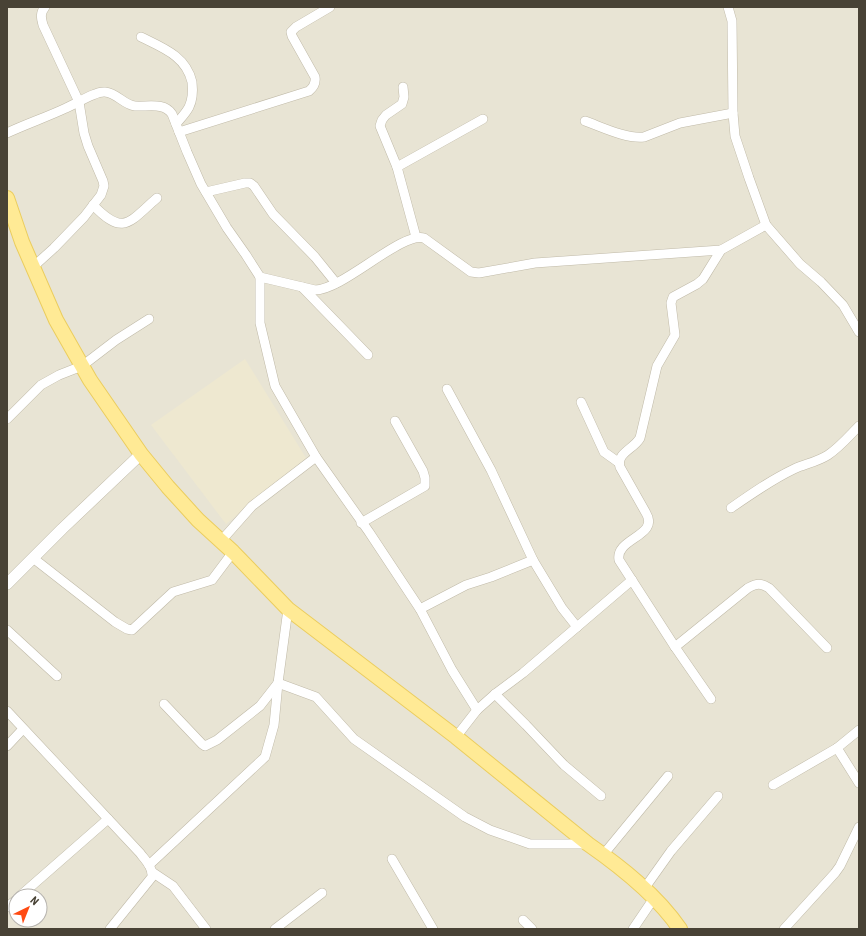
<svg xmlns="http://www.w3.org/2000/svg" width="866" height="936" font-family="'Roboto Condensed',sans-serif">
	<rect width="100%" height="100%" fill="#f4f1e6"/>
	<path fill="#e8e4d4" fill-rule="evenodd" d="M7,7h852v922h-852zM16,896h24v24h-24z"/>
	<path fill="#eee8d0" d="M245,359l61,99 -80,66 -75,-99z"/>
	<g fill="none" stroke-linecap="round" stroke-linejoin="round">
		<defs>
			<g id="minor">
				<path d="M728,7l4,14 1,92 2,23 14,42 17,47 34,39 21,18 22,23 16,27"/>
				<path d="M141,37c22,11 45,19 51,45 1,9 1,17 -3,25 -3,6 -9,12 -13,17"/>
				<path d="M403,87l1,10 -2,7 -16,11 -4,5 -2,6 17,41 19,70"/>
				<path d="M585,121c17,6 41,18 59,16l36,-14 53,-10"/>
				<path d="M179,132l130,-41c5,-4 7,-8 6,-14l-23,-41 -1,-4 5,-5 34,-20"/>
				<path d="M7,133c19,-9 40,-16 59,-25 10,-4 29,-17 39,-16 12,1 19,13 30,14 13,1 29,-4 37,8l15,38 14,32 26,44 19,27 14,22v46l15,63 41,71 53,75 51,77 32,61 25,40"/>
				<path d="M397,167l86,-48"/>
				<path d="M206,192l39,-9h5l4,3 19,28 42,43 21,26"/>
				<path d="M93,205c31,32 36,17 64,-7"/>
				<path d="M33,267l21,-19 30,-31 17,-22 3,-9 -1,-5 -15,-35 -4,-13 -5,-31 -36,-77c-2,-7 -3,-12 2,-18"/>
				<path d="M260,277l55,13c28,0 87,-59 109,-52l47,34 8,1 56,-10 186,-13 45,-25"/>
				<path d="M302,287l66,68"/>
				<path d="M447,389l44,81 42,90"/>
				<path d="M581,402l23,50 14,10"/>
				<path d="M7,419l34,-34 18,-10 23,-9 34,-26 33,-21"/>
				<path d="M731,508c20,-14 40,-28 63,-39 11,-5 23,-7 34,-14 12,-8 21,-19 31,-29"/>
				<path d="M361,523l64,-37v-8l-2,-7 -28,-50"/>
				<path d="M221,541l31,-35 64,-49"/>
				<path d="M33,558l82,64 12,7 5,1 41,-38 39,-12 21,-28"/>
				<path d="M420,609l46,-24 25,-8 42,-17 29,48 15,19"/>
				<path d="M7,630l50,46"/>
				<path d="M675,647l73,-59c9,-5 13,-5 21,0l58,60"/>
				<path d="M495,694l31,31 38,40 37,31"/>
				<path d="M711,699l-36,-52 -56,-87c-4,-22 41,-24 27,-47l-26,-46c-4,-14 14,-18 20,-29l17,-72 18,-31 -4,-32 2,-6 24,-13 6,-5 18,-29"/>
				<path d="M164,704l38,40 3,2 12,-6 43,-34 18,-23 38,14 38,42 111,78 25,13 40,14h58"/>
				<path d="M7,711l133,142c5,7 13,14 12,24l-42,52"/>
				<path d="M456,737l21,-27 18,-16 28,-21 109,-93"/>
				<path d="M7,746l16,-17"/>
				<path d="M837,748l22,35"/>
				<path d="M773,785l64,-37 22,-18"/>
				<path d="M603,855l65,-79"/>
				<path d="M392,859l41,70"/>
				<path d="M149,865l116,-108 9,-32 4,-42 10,-74"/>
				<path d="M152,872l21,14 33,43"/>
				<path d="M644,889l27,-38 47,-55"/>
				<path d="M20,896l88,-77"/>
				<path d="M7,907l9,-7"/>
				<path d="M523,920l9,9"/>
				<path d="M275,929l47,-36"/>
				<path d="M633,929l21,-31"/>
				<path d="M784,929l51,-56 5,-7 19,-39"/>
			</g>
			<path id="tertiary" d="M7,584l55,-55 79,-75"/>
			<path id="primary" d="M7,198l15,44 34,78 34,60 51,74 27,33 30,33 35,32 55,57 168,128 132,107c33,23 69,51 92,85"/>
		</defs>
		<use href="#minor" stroke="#c0baa8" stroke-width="10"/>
		<use href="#tertiary" stroke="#c0baa8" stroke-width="12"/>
		<use href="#primary" stroke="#ebcd5e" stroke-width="16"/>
		<use href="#minor" stroke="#fff" stroke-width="9"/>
		<use href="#tertiary" stroke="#fff" stroke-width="11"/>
		<use href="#primary" stroke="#ffea95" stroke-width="14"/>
	</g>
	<rect width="866" height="936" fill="none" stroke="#484235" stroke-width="16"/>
	<g transform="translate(28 908) rotate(43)"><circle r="19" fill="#ffffff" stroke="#b6b3ae"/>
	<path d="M0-3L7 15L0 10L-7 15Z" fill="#ff4b13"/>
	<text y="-6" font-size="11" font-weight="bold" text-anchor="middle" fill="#484235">N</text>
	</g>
</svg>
